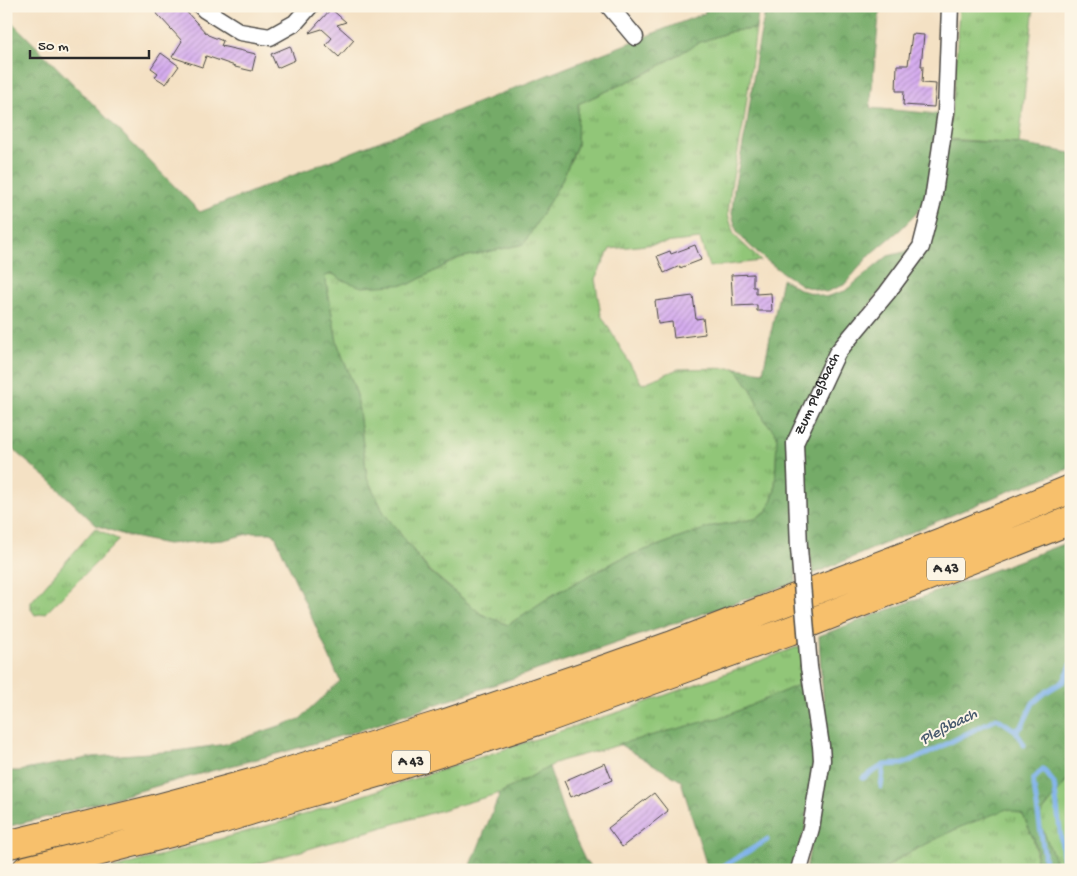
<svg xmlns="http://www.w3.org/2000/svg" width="1077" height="876" viewBox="0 0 1077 876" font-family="'Gochi Hand',sans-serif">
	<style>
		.grass { fill: url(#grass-tufts); stroke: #5e7852 }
		.forest { fill: url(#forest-crowns); stroke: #506b4a }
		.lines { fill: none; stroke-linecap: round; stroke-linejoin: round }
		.stream { stroke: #7fb2eb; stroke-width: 5 }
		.building { fill: url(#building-hatch) }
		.minor-casing { stroke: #494642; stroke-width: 19 }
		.motorway-casing { stroke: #494642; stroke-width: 30 }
		.minor { stroke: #fff; stroke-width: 16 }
		.motorway { stroke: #f7c06c; stroke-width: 28 }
		.minor-bridge-casing { stroke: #494642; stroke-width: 19; stroke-linecap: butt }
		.minor-bridge { stroke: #fff; stroke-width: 16 }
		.labels { text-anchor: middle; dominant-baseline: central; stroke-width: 4; stroke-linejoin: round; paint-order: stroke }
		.shield { fill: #fcf5e5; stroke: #6a6863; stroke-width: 1 }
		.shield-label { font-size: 14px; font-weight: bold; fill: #2b2b2b }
		.street-label { font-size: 15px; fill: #2b2b2b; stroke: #fcf5e5 }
		.water-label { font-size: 16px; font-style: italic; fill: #485a6e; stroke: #fcf5e5 }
	</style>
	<defs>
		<pattern id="grass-tufts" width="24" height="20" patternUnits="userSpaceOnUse" patternTransform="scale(1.25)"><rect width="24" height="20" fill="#91c678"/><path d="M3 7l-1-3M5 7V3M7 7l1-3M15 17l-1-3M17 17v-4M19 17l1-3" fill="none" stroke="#77a163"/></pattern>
		<pattern id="forest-crowns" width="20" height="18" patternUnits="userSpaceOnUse" patternTransform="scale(1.25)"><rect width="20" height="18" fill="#74ab68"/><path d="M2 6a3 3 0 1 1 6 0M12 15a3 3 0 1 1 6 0" fill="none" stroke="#5f8b56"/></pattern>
		<pattern id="building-hatch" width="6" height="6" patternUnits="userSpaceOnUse" patternTransform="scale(1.25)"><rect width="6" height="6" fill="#d6adef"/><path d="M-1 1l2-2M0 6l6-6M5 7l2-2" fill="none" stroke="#ae8dc2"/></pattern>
	</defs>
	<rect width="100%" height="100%" fill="#fcf5e5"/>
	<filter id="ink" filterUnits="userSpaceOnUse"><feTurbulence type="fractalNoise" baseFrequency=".02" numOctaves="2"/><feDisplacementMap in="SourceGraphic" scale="10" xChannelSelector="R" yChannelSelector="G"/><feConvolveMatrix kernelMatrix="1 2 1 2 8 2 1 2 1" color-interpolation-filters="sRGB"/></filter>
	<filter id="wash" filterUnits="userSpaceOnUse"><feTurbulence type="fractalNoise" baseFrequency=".0096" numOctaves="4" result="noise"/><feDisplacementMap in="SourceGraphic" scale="20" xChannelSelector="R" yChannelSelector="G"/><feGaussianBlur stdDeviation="1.12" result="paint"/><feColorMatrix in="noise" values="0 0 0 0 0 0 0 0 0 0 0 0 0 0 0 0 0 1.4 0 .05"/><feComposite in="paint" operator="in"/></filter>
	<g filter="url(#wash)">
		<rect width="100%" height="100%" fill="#f4e1c4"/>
		<path class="grass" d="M959,6H1034L1019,144L948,139L955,80Z
			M756,29L744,121L731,187L728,214L734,235L761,261L709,267L700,239L610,249L595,279L601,315L642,384L678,369L736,368L752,391L764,419L777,435L775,490L768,510L755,519L713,526L620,559L551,596L508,625L481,614L428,569L384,513L367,478L357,395L337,342L325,276L333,274L342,280L410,284L459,258L524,244L561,182L577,146L578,104L649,72L698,43L732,31Z
			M95,528L119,540L46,613L35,615L31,609V602Z
			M803,645L808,681L726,716L560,761L500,793L236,870H108L281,822L622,711Z
			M1071,775V870H1059L1038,818Z
			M1007,808L1023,815L1033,838L1036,850L1035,870H883L903,856L958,828Z"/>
		<path class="forest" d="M704,6H759L756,29L732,31L698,43L649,72L578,104L577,145L561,182L524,244L459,258L410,284L362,287L342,280L333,274L325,276L337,342L357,395L367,478L384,513L428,570L481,614L508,625L551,596L620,559L713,526L755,519L768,510L775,490L777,435L764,419L752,391L736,368L763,372L782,279L801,290L825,297L845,291L888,256L912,250L834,351L793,442L796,582L358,731L280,753L192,776L51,816L6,827V771H19L93,757L177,751L226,744L300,719L340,681L274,533H252L223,540L167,544L127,536L96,525L48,479L6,444V16L200,212L705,13Z
			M766,6H880L870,108L938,114L926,199L916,214L901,229L869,256L844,285L826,292L803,286L783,273L762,257L744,240L737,232L732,214L734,189L747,124L756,58Z
			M948,140L1019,144L1071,153V468L1004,493L813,574L809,545L799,548L797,444L840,354L925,248Z
			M1071,541V775L1038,818L1059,870H1035L1037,850L1033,838L1023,815L1007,809L958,828L902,856L883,870H806L826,761L825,715L821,672L819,636Z
			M808,681L816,747L805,830L791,870H708L681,781L619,744L726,716Z
			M549,767L566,820L586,862L594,870H469L500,793Z"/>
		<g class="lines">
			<path class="stream" d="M1016,731L1024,745
				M863,778L884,765L903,764L929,753L997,718L1016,731L1022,726L1033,703L1046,692L1064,681L1071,665
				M881,787L884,765
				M717,870L767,840
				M1045,870L1044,853L1033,780L1043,769L1054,783L1065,870"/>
		</g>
		<g id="blocks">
			<path class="building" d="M150,6H181L208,35L223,41L221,46L256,54L252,71L235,67V66L206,56L202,67L172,57L182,41Z
				M331,9L346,22L337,25L354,40L339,57L326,45L332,38L322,29L309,33Z
				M912,34L924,35L921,66H923L922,83L936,84L934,107L903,105L904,91H896L897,65H908Z
				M290,46L295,60L277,68L271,54Z
				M161,53L179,66L166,84L155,77L158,73L151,68Z
				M695,245L701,260L680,268V266L664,273L657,256L670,251L671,254Z
				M753,274V287H756V294L771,293L772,311H757V305L733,306L731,275Z
				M693,296L696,319L703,318L705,334L674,338L672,322L658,324L655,301Z
				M605,763L612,780L578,795L577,794L571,797L564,781Z
				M654,793L668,811L622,847L608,828Z"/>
		</g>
	</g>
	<g filter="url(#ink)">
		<use href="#blocks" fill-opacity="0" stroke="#494642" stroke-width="1"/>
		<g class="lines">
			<g class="minor-casing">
				<g id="minor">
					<path d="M201,6L205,10L240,32L270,37L295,23L310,6"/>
					<path d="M609,6L635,37"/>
					<path id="s1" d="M799,548L795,443L837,353L887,293L921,247L933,200L946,112L950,6"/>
					<path d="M799,870L811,828L822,760L821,746L809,667"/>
				</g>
			</g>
			<g class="motorway-casing">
				<path id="motorway" d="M6,845L158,808L255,782L446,723L608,668L670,646L944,541L1071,489
					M26,870L86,855L220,820L295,797L381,772L547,718L789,631L1071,520"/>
			</g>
			<use href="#minor" class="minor"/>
			<use href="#motorway" class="motorway"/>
			<g class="minor-bridge-casing">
				<path id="minor-bridge" d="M799,548L809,667"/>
			</g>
			<use href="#minor-bridge" class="minor-bridge"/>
		</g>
	</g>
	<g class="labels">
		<g class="shield">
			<rect x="927" y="557.5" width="38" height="23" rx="4"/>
			<rect x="392" y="750.5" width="38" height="23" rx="4"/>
		</g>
		<g class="shield-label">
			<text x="946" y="569">A 43</text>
			<text x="411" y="762">A 43</text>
		</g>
		<g class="street-label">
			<text stroke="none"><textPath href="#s1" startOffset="159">Zum Pleßbach</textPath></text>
		</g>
		<g class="water-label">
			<text transform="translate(949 728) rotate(-27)">Pleßbach</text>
		</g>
	</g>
	<rect width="1077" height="876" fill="none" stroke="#fcf5e5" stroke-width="25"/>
	<path d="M30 50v8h119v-8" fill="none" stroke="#2b2b2b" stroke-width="2.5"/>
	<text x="38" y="50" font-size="15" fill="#2b2b2b" stroke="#fcf5e5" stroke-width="4" paint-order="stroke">50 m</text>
</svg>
